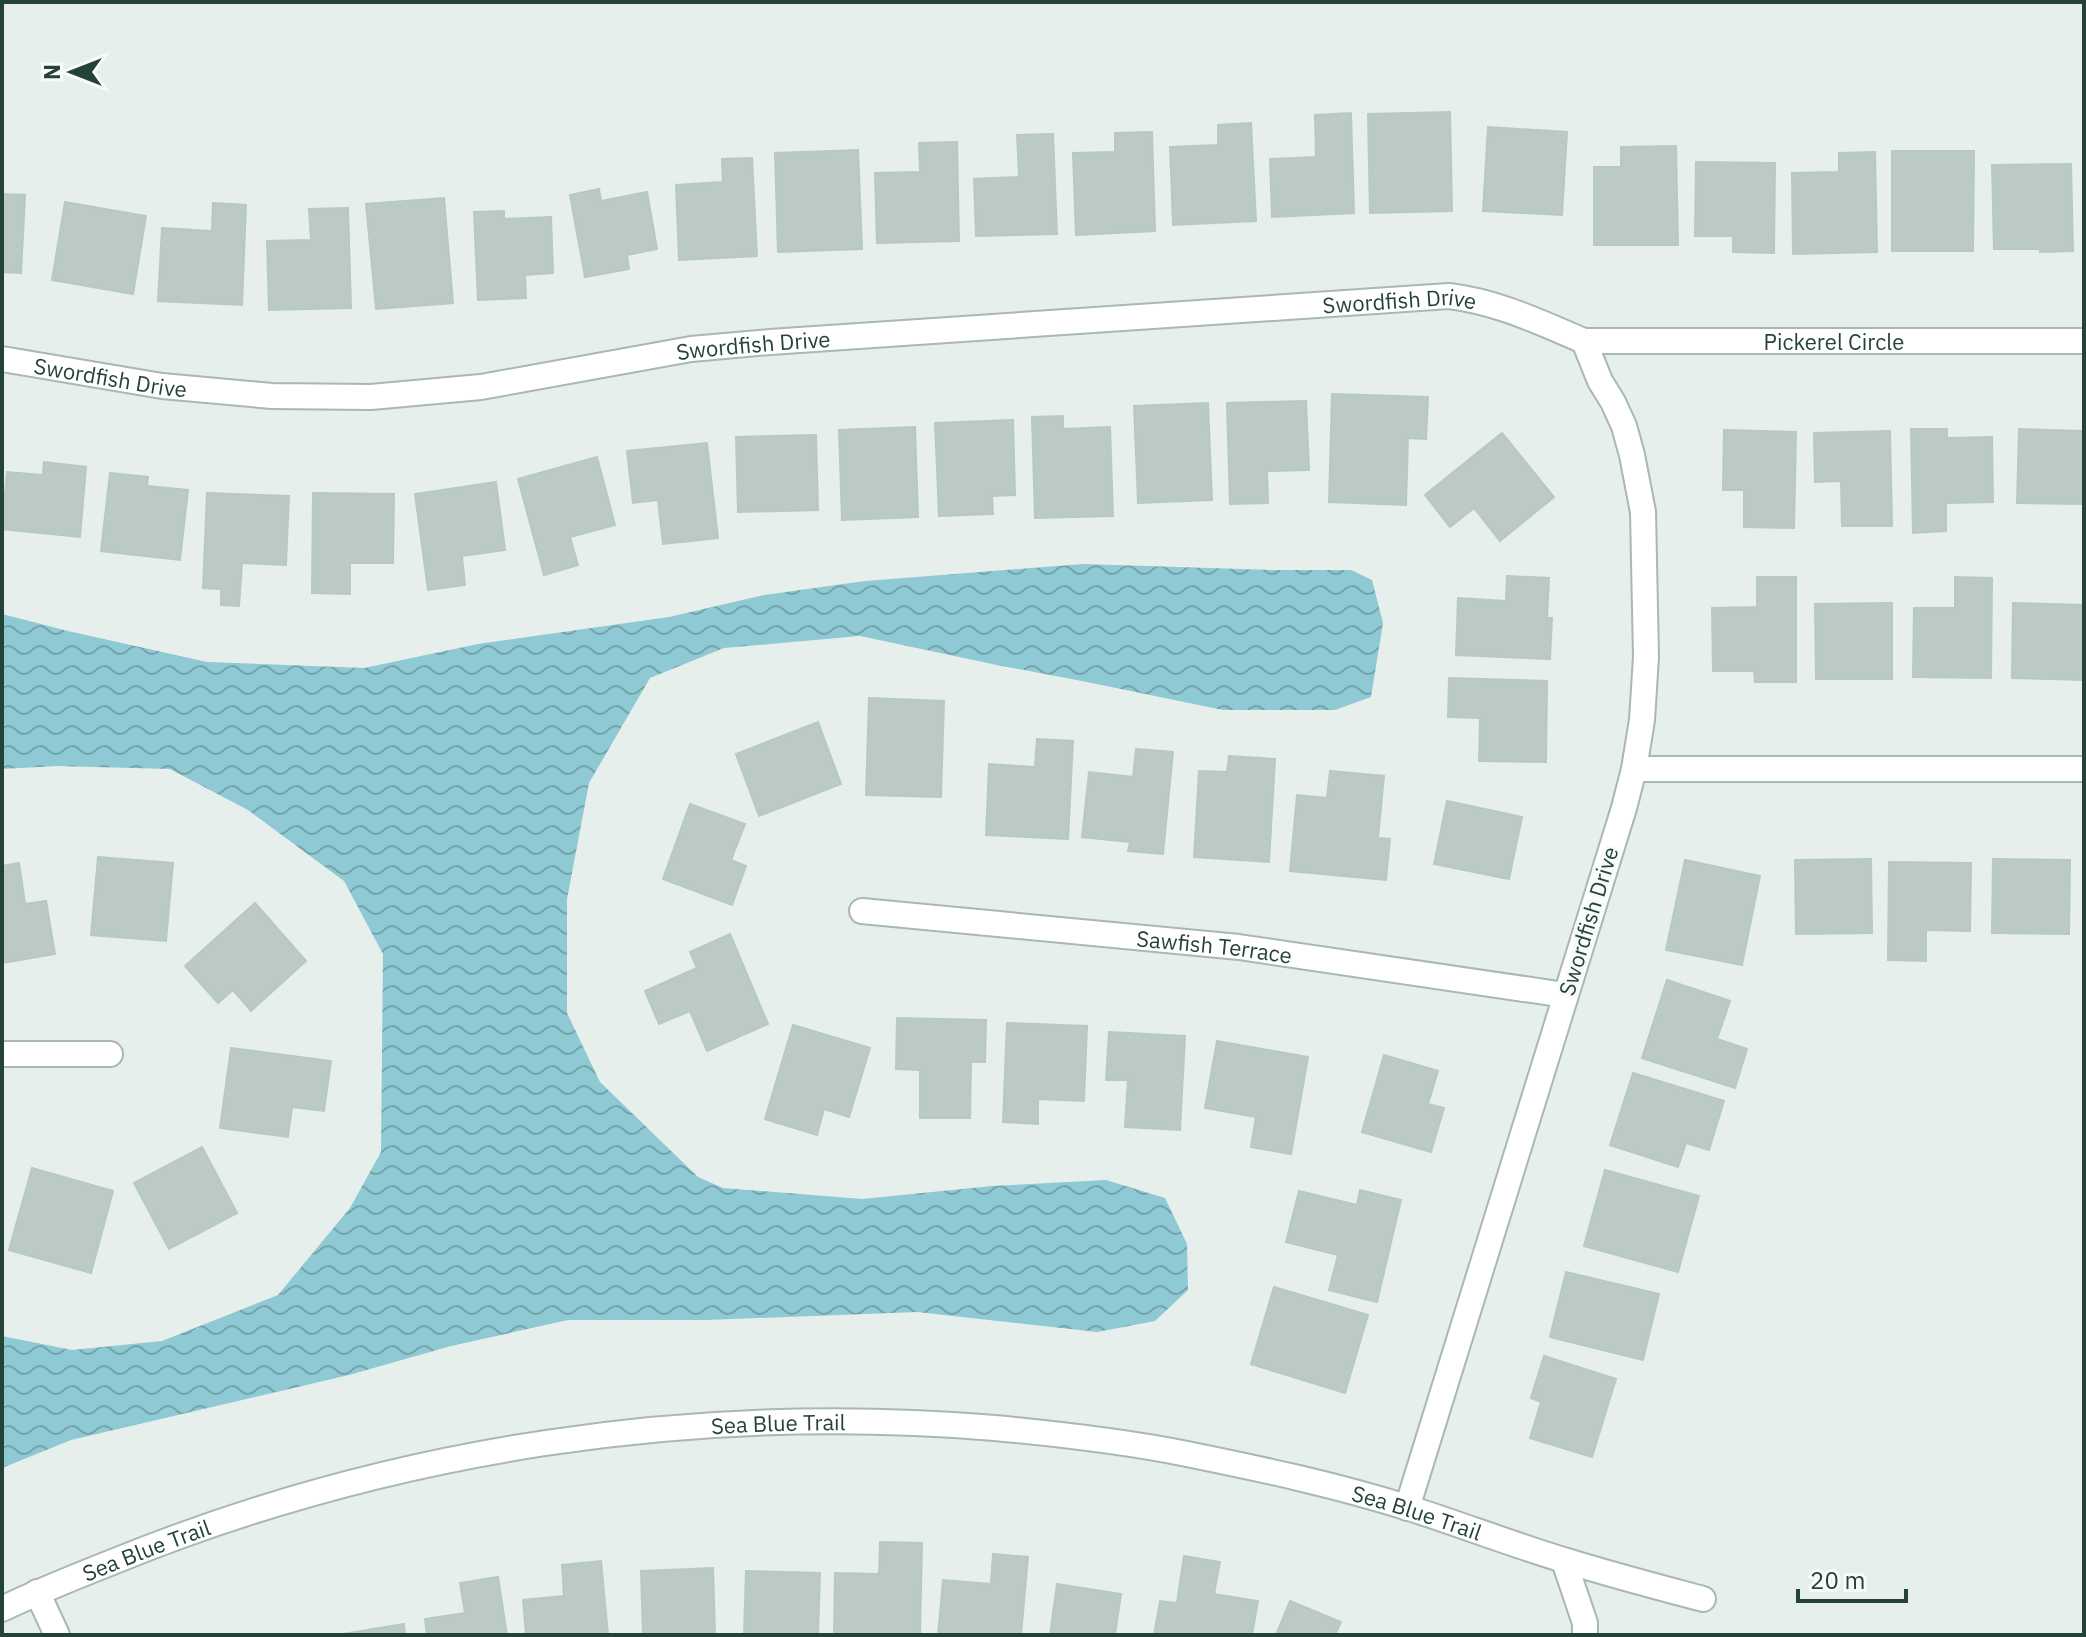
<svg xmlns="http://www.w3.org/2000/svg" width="2086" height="1637" viewBox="0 0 2086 1637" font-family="'IBM Plex Sans',sans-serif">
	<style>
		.water { fill: url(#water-waves) }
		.building { fill: #bbcac4; stroke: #b8c9c2; stroke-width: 2 }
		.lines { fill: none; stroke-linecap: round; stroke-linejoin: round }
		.minor-casing { stroke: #a8b8b2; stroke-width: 28 }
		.minor { stroke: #fff; stroke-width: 24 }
		.labels { text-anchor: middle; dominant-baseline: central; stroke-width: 7; stroke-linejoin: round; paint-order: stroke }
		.street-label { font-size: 22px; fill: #24423a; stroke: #f7fbf9 }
	</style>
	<defs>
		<pattern id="water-waves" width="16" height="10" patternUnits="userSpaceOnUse" patternTransform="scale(2)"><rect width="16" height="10" fill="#8ec9d4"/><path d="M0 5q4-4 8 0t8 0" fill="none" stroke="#74a5ad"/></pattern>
	</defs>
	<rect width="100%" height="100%" fill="#e6efeb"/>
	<path class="water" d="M1083,564L1272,570H1351L1372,580L1383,623L1371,697L1335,710H1223L1082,681L997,665L860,636L724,648L650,678L589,783L567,899V1013L600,1082L698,1177L723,1188L862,1199L992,1186L1106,1180L1165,1198L1187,1244L1188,1290L1155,1321L1097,1332L917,1312L706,1320H568L451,1346L349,1375L71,1440L2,1468V1336L72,1350L162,1341L278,1295L350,1208L381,1152L383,954L344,881L248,810L170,769L57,766L2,769V614L68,631L207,662L364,668L478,644L669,617L764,595L865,581Z"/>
	<path class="building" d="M1450,112L1452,211L1370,213L1368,114Z
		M1351,113L1354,213L1272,217L1270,159L1316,157L1315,115Z
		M1251,123L1256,221L1173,225L1170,147L1218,145V125Z
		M1488,127L1567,132L1562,215L1483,211Z
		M1152,132L1155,231L1076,235L1073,153L1115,152V133Z
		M1053,134L1057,234L976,236L974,179L1019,177L1017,135Z
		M957,142L959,241L877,243L875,173L920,172L919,143Z
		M1676,146L1678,245H1594V167H1621V147Z
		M858,150L862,249L778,252L775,153Z
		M1892,151H1974L1973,251H1892Z
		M1875,152L1877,252L1793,254L1792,173L1839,172V153Z
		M752,158L757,256L679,260L676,185L723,182L722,159Z
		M1696,162L1775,163L1774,253L1733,252V236H1695Z
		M2071,164L2073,251L2040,252V249H1994L1992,165Z
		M599,189L601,201L647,192L657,249L627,255L629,269L585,277L570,195Z
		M2,194L25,195L21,273L2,272Z
		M444,198L453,303L376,309L366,204Z
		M65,202L146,216L133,294L52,280Z
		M213,203L246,205L242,305L158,301L162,228L212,231Z
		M348,208L351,308L269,310L267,241L311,240L309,209Z
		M504,211V219L551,217L553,273L525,275L526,298L478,300L474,212Z
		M1332,394L1428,397L1426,439L1408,438L1406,505L1329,502Z
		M1306,401L1309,470L1267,471L1268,503L1230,504L1227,403Z
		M1208,403L1212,500L1138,503L1134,406Z
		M1063,416V429L1110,427L1113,516L1035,518L1032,417Z
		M1013,420L1015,495L992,496L993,514L939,516L935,423Z
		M915,427L918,517L842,520L839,430Z
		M1911,429H1947V438L1992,437L1993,502L1946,503V531L1913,533Z
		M2019,429L2084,431L2083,504L2017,503Z
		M1724,430L1796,432L1794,528L1744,527V490H1723Z
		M1890,431L1892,526H1842L1841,481L1815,482L1814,433Z
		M1502,433L1554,497L1500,541L1474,508L1450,527L1425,495Z
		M816,435L818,510L738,512L736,437Z
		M707,443L718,538L663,544L658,500L633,503L627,451Z
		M597,457L615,525L570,537L578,565L544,575L518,479Z
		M44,462L86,467L80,537L2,529L7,472L43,475Z
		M110,473L148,477L147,486L188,490L180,560L101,551Z
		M496,482L505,550L462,556L465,585L428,590L415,494Z
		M207,493L289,496L286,565L242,563L239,606L221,605V589L203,588Z
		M313,493L394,494L393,563H350V594L312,593Z
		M1507,576L1549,578L1547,618H1552L1550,659L1456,655L1458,598L1506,601Z
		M1757,577H1796V682H1755L1754,671H1713L1712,608L1757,607Z
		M1955,577L1992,578L1991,678L1913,677L1914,608H1955Z
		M1892,603V679H1816L1815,604Z
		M2013,603L2084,605V680L2012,678Z
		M1449,678L1547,681L1546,762L1479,761L1480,718L1448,717Z
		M869,698L944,701L941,797L866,795Z
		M818,722L841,784L759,816L736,754Z
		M1037,739L1073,741L1068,839L986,835L989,764L1035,767Z
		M1136,749L1173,752L1163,854L1128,851L1130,842L1082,837L1089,772L1133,777Z
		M1229,756L1275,759L1269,862L1194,857L1199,771L1227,772Z
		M1330,771L1384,776L1378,838L1390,839L1386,880L1290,871L1297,795L1327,798Z
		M1447,801L1522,817L1509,879L1434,864Z
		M690,804L745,824L731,860L746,866L732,905L663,879Z
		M98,857L173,863L166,941L91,935Z
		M1871,859L1872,933L1796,934L1795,860Z
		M1993,859L2070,860L2069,934L1992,933Z
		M1685,860L1760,876L1742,965L1666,950Z
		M1889,862L1971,863L1970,931L1926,930V961L1888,960Z
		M19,863L25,904L46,901L55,954L2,963V866Z
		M255,903L306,961L251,1011L233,990L218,1003L185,966Z
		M730,934L768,1024L707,1051L690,1011L659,1024L645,991L697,968L690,952Z
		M1667,980L1730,1001L1717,1039L1747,1049L1735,1088L1642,1058Z
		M897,1018L986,1020L985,1062H971L970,1118H920V1070L896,1069Z
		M1007,1023L1087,1026L1084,1101L1038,1099V1124L1003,1122Z
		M793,1025L870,1048L849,1117L824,1109L817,1135L765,1119Z
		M1109,1032L1185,1036L1180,1130L1125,1127L1128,1080H1106Z
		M1217,1041L1308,1057L1291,1154L1251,1147L1256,1117L1205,1108Z
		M231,1048L331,1061L324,1111L292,1107L288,1137L220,1128Z
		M1384,1055L1438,1071L1428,1104L1444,1108L1431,1152L1362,1132Z
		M1633,1073L1724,1101L1709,1150L1686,1143L1678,1167L1610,1145Z
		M202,1147L237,1213L169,1249L134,1183Z
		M32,1168L113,1191L91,1273L9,1250Z
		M1605,1170L1699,1196L1678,1272L1584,1246Z
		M1360,1190L1401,1200L1377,1302L1329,1290L1338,1255L1286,1242L1299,1191L1357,1205Z
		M1566,1272L1659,1294L1643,1360L1550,1337Z
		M1274,1287L1368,1315L1345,1393L1251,1364Z
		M1544,1356L1616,1379L1592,1457L1530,1438L1541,1402L1531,1398Z
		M880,1542L922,1543L920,1635H834L835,1573L879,1574Z
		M993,1554L1028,1557L1021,1635H938L943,1580L991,1584Z
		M1184,1556L1220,1562L1214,1594L1258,1601L1252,1635H1154L1160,1601L1177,1603Z
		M601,1561L608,1635H526L523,1600L564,1596L562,1565Z
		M713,1568L715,1635H643L641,1571Z
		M746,1571L820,1573L818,1635H744Z
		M498,1577L507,1635H427L425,1619L465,1613L460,1583Z
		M1057,1584L1121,1594L1115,1635H1050Z
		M1290,1601L1341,1622L1335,1635H1276Z
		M404,1624L405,1635H337Z"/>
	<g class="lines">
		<g class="minor-casing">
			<g id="minor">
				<path id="s1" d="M1584,341H2084"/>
				<path id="s2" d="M2,359L162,386L272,396L371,397L481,387L691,349L770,342L1449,296C1498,302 1539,322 1584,341L1600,381L1613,402L1624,426L1632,455L1643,512L1646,657L1642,720L1634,769L1624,808L1407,1508"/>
				<path d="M1634,769H2084"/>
				<path id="s3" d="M862,911L1239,947L1565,995"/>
				<path d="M2,1054H110"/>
				<path d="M1564,1561L1585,1623V1635"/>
				<path d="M37,1592L57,1635"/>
				<path id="s4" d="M2,1609C39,1591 77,1576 115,1561C393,1448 696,1403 995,1428C1059,1434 1123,1441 1187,1454C1261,1469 1336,1485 1409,1508C1462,1525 1514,1545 1567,1561C1612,1575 1658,1587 1703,1599"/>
			</g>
		</g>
		<use href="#minor" class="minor"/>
	</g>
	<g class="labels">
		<g class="street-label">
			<text stroke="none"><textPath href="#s2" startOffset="1406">Swordfish Drive</textPath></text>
			<text stroke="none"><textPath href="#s1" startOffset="250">Pickerel Circle</textPath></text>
			<text stroke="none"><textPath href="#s2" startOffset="758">Swordfish Drive</textPath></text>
			<text stroke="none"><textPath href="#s2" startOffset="110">Swordfish Drive</textPath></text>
			<text transform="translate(1588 921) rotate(-73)">Swordfish Drive</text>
			<text stroke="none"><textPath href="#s3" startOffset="354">Sawfish Terrace</textPath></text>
			<text stroke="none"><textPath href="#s4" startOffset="804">Sea Blue Trail</textPath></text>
			<text stroke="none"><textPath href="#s4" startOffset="1452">Sea Blue Trail</textPath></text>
			<text stroke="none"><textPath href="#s4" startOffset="156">Sea Blue Trail</textPath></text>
		</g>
	</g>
	<rect width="2086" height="1637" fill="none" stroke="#24423a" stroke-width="8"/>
	<g transform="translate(72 72) rotate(270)" stroke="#f7fbf9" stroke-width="6" paint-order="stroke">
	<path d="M0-6L14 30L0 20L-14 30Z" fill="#24423a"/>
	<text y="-12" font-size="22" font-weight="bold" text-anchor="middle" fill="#24423a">N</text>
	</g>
	<path d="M1798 1589v12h108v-12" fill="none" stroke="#24423a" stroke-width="4"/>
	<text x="1810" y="1589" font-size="24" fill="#24423a" stroke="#f7fbf9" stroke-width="6" paint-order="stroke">20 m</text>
</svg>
